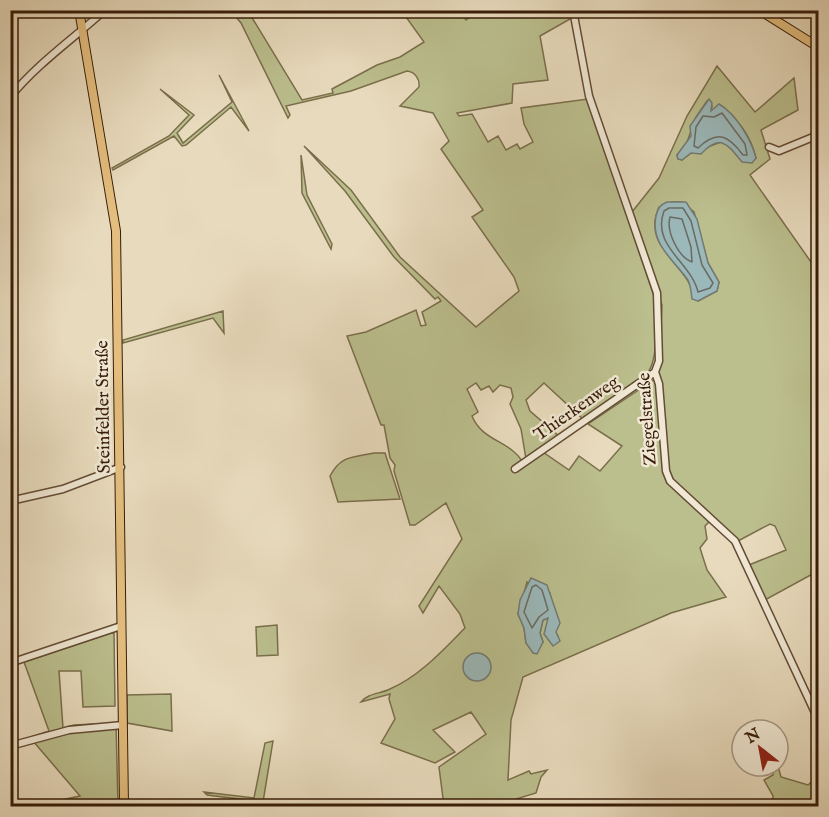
<svg xmlns="http://www.w3.org/2000/svg" width="829" height="817" viewBox="0 0 829 817" font-family="'IM FELL English',serif">
	<style>
		.green { fill: #bbbe8d; stroke: #7a6e4b; stroke-width: 1.5; fill-rule: evenodd }
		.water { fill: #9bb9bb; stroke: #737b74; stroke-width: 1.5 }
		.lines { fill: none; stroke-linecap: round; stroke-linejoin: round }
		.shore { stroke: #6a6b62; stroke-width: 1.5 }
		.minor-casing { stroke: #644c36; stroke-width: 9 }
		.major-casing { stroke: #381d09; stroke-width: 10 }
		.minor { stroke: #f0e8d4; stroke-width: 6 }
		.major { stroke: #e4be7e; stroke-width: 8 }
		.labels { text-anchor: middle; dominant-baseline: central; stroke-width: 5; stroke-linejoin: round; paint-order: stroke }
		.street-label { font-size: 18px; fill: #381d09; stroke: #f0e8d4 }
	</style>
	<rect width="100%" height="100%" fill="#e8dbbd"/>
	<filter id="stains"><feTurbulence type="fractalNoise" baseFrequency=".00333" numOctaves="4"/><feColorMatrix values="0 0 0 0 .2 0 0 0 0 .09 0 0 0 0 .02 0 0 0 .5 -.17"/></filter>
	<radialGradient id="worn" r=".72"><stop offset=".6" stop-color="#630" stop-opacity="0"/><stop offset="1" stop-color="#630" stop-opacity=".3"/></radialGradient>
	<path class="green" d="M231,11H248L302,100L333,93L332,89L377,65L400,57L424,42L406,17L415,11H459L466,20L479,11H570L572,18L540,36L548,80L513,84L512,103L457,113L459,116L472,114L488,142L498,136L506,150L517,144L520,149L533,142L524,124L521,108L588,99L654,296C657,316 659,359 647,374L584,420L544,383L526,400L530,411L560,437L540,450L569,470L579,456L600,471L622,446L588,424L655,379L664,472L711,520L705,526L707,539L700,548L707,570L726,597L671,613L523,677L511,720L508,780L529,771L531,774L547,770L541,777L536,793L493,806H444L439,767L486,734L471,712L433,730L455,752L435,763L381,743L395,719L389,699L390,694L361,702C368,693 380,694 390,689C420,676 443,650 465,628L460,614L439,586L423,613L419,606L462,539L446,503L415,525H410L394,471L395,465L390,458L384,425H381L347,336L366,332L416,310L421,326L426,325L422,312L441,301L438,297L435,299L394,257L345,191L304,146L351,190L400,257L476,327L519,291L514,277L472,217L483,210L441,149L449,141L433,113L400,106L419,87C420,79 415,72 407,71L351,91L286,106L290,115L288,118L241,23ZM476,383L481,390L489,386L493,392L500,385L511,388L513,397L510,404L521,429L526,459L522,461C510,441 482,441 472,416L478,412L467,389ZM527,582L550,593L556,633L558,636L549,639L545,634L549,618L543,620L540,633L543,642L526,643L524,628L518,614Z
		M717,66L755,112L794,78L798,110L761,130L770,159L750,175L818,272V385L814,390L818,406V571L765,600L749,565L786,550L775,526L770,524L738,541L676,484L668,471L659,376L662,305L632,212L659,178L687,116ZM707,101L712,106L711,111L717,108C737,114 751,137 756,158L721,142L691,153L682,160L678,159L677,155L686,145L696,117ZM672,202H682L694,212L708,263L719,282L717,291L698,301C690,294 693,289 688,281C672,256 644,240 659,207Z
		M219,75L249,131L231,107L186,145L182,146L174,136L113,170L112,168L169,136L189,115L160,89L194,115L177,133L183,143L232,102Z
		M301,155L307,195L332,244L331,249L302,193Z
		M223,311L224,333L213,318L123,343V340Z
		M374,453H385L400,499L338,502L330,476C341,455 352,458 374,453Z
		M277,625L278,655L257,656L256,627Z
		M114,632L115,706L83,707L81,671H59L63,728L74,725L116,723L118,806H81L75,803L57,806H32L80,796L33,741H19L49,731L24,662Z
		M171,694L172,731L127,723V695Z
		M273,741L263,802L207,795L204,792L254,798L265,743Z
		M774,766H778L781,777L808,785L818,776V806H772L773,796L764,780L773,775Z"/>
	<path class="water" d="M709,99L712,103L711,111L719,104C736,114 751,139 756,158L752,163L742,162C727,144 721,133 701,154L691,153L682,160L678,159L677,155L691,136L690,126Z
		M667,202H686L697,219L708,263L719,282L717,291L698,301L692,299C691,292 691,286 688,280C674,260 650,244 656,216C658,208 660,205 667,202Z
		M531,578L547,585L560,623L556,632L560,641L553,646L544,634L548,618L543,620L540,633L543,642L537,654L533,653L526,643L524,628L518,614L520,600Z
		M463 667a14 14 0 1 1 28 0a14 14 0 1 1-28 0Z"/>
	<g class="lines">
		<path class="shore" d="M722,113L745,144L747,155H743C729,136 718,129 698,148L694,146L696,127L703,116L714,117Z
			M669,208H683L691,221L702,265L713,283L710,288L698,292C691,262 651,246 664,211Z
			M670,217L682,219L691,247L692,262C678,257 666,231 670,217Z
			M536,585L542,590L548,610L539,617L532,628L524,612L532,587Z"/>
		<g class="minor-casing">
			<path id="minor" d="M573,10L589,96L657,293L659,361L655,372L659,384L666,471L670,481L735,541L818,719
				M10,97C38,63 73,39 105,10
				M769,147L779,151L818,135
				M515,469L655,372
				M10,501L63,489L121,467
				M10,663L121,626
				M10,746L69,730L123,725"/>
		</g>
		<g class="major-casing">
			<path id="major" d="M79,10L116,231L124,806
				M759,10L818,47"/>
		</g>
		<use href="#minor" class="minor"/>
		<use href="#major" class="major"/>
	</g>
	<g class="labels">
		<g class="street-label">
			<text transform="translate(104 407) rotate(-91)">Steinfelder Straße</text>
			<text transform="translate(577 409) rotate(-35)">Thierkenweg</text>
			<text transform="translate(648 419) rotate(-94)">Ziegelstraße</text>
		</g>
	</g>
	<rect width="829" height="817" fill="none" stroke="#e8dbbd" stroke-width="36"/>
	<rect x="12" y="12" width="805" height="793" fill="none" stroke="#381d09" stroke-width="3"/>
	<rect x="18" y="18" width="793" height="781" fill="none" stroke="#381d09" stroke-width="1.5"/>
	<g transform="translate(760 748) rotate(329)"><circle r="28" fill="#f0e8d4" stroke="#a69783" stroke-width="1.5"/>
	<path d="M0-4.5L10 22L0 15L-10 22Z" fill="#8f2418"/>
	<text y="-9" font-size="16" font-weight="bold" text-anchor="middle" fill="#381d09">N</text>
	</g>
	<rect width="100%" height="100%" filter="url(#stains)"/>
	<rect width="100%" height="100%" fill="url(#worn)"/>
</svg>
